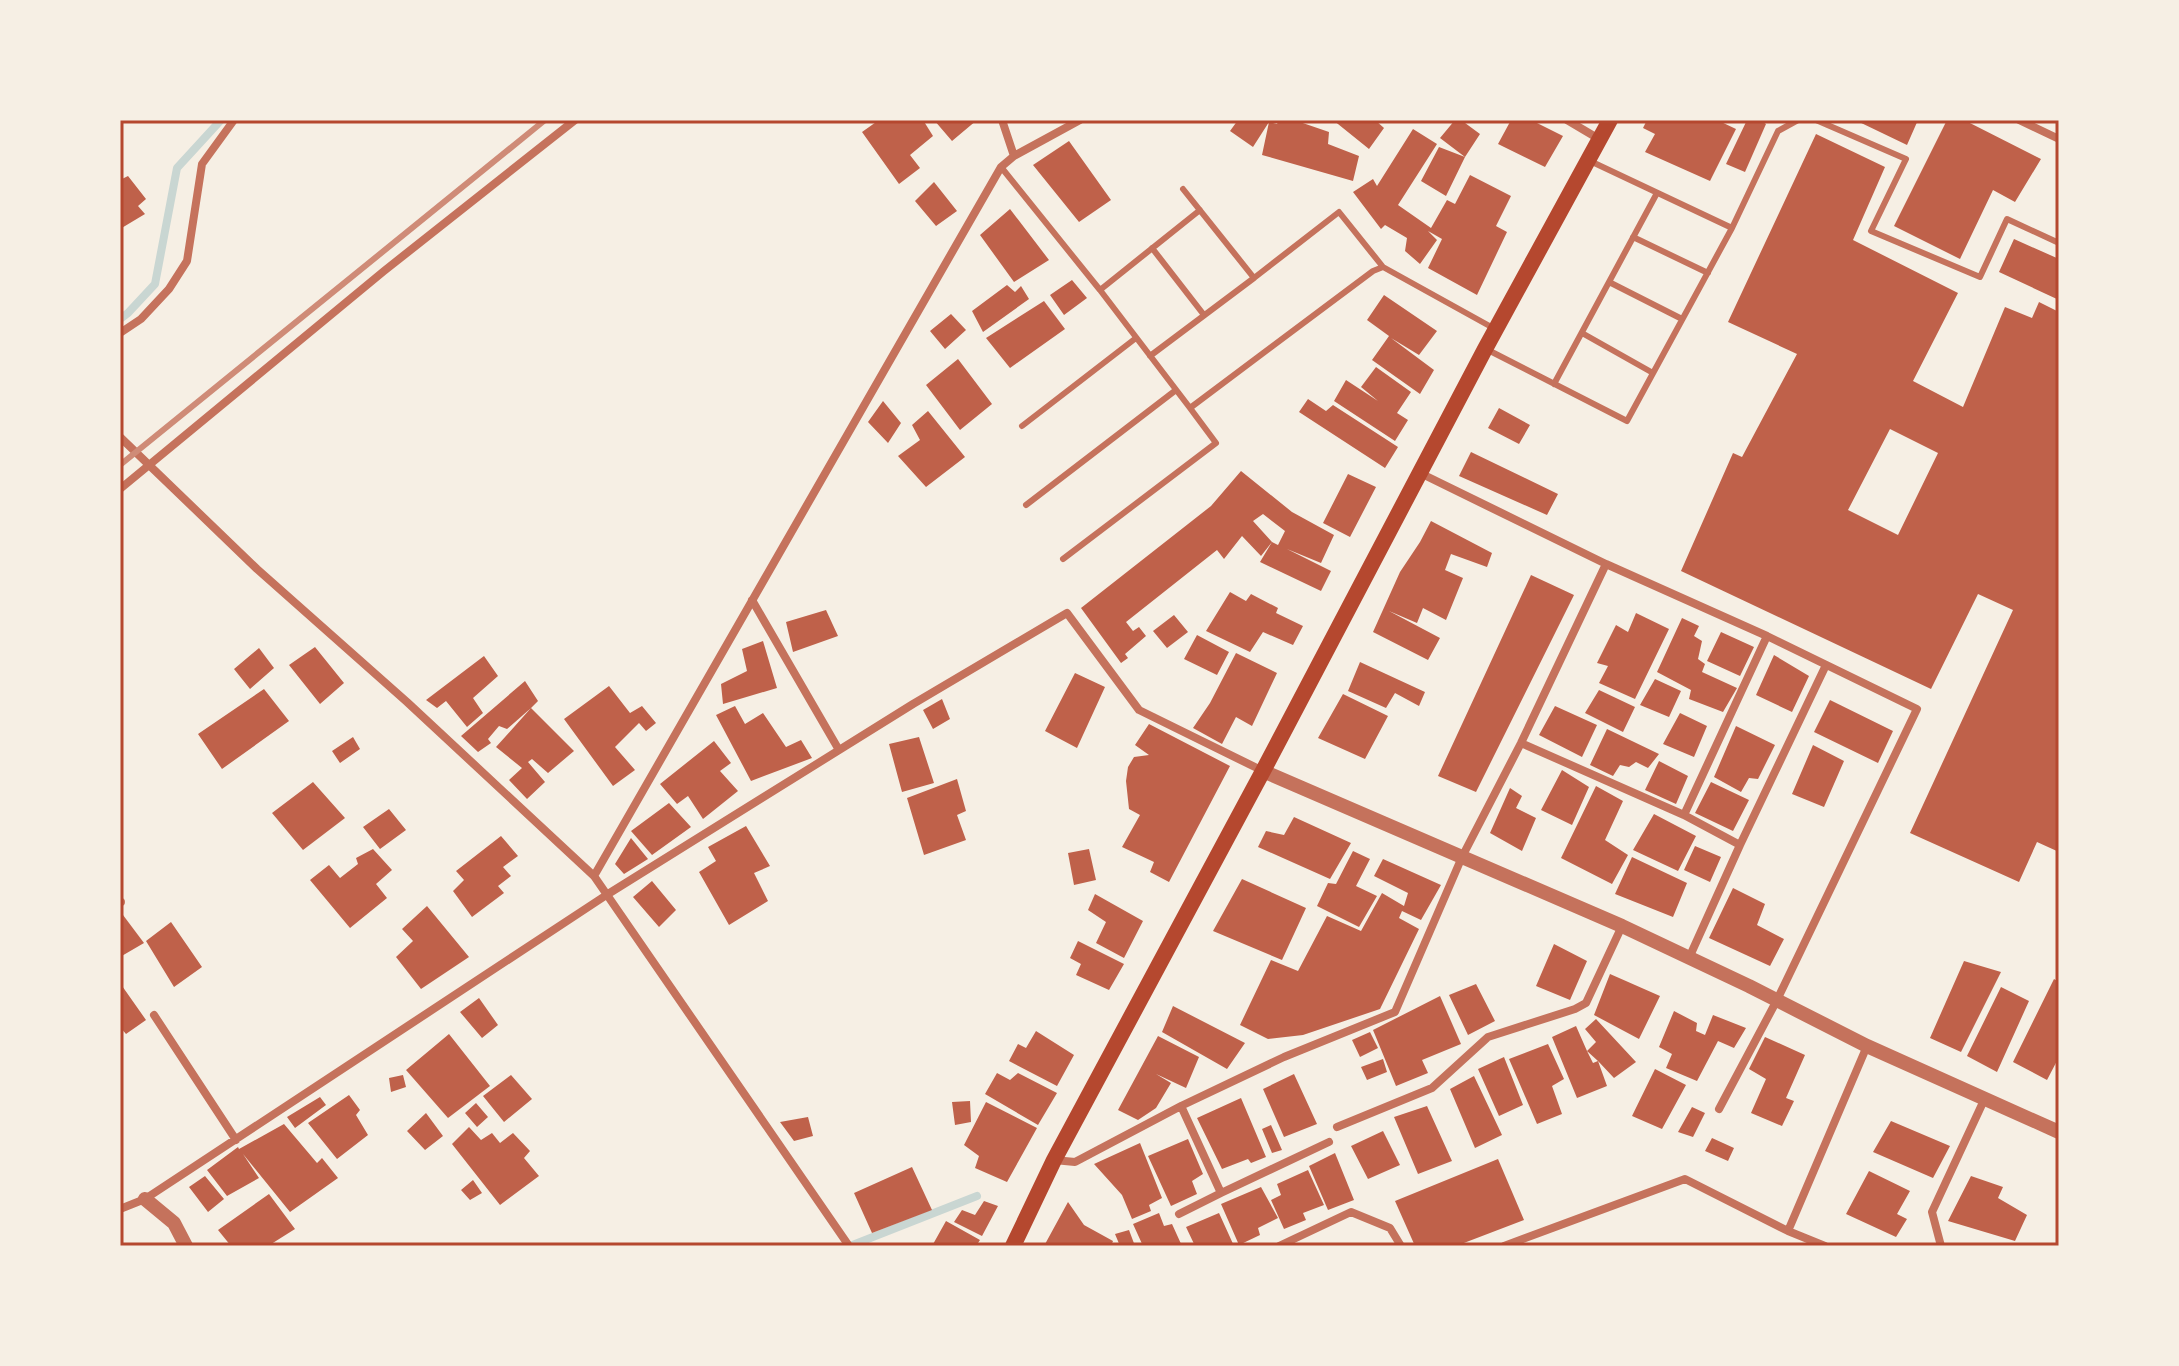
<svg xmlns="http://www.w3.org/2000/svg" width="2179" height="1366" viewBox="0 0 2179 1366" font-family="'Noto Sans',sans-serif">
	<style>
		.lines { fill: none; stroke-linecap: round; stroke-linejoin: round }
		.stream { stroke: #c9d6d2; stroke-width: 8 }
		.building { fill: #bf614a; fill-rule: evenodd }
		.service { stroke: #c5725c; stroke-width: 6 }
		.minor { stroke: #c5725c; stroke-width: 8 }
		.tertiary { stroke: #c5725c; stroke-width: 14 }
		.secondary { stroke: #b5482f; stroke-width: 16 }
		.rail { stroke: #cf8b77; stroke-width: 6 }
		.neatline { fill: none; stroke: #b5482f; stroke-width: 3 }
	</style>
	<rect width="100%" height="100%" fill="#f6efe4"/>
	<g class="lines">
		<path class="stream" d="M120,319L128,313L155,284L177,168L221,120
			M850,1246L977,1196"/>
	</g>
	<path class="building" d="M879,120H923L933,136L910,155L920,168L899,184L862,132Z
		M934,120H977L952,141Z
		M1238,120H1266L1269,122L1253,147L1230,131Z
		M1279,120H1294L1329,132L1328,144L1359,156L1353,181L1262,155L1269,122L1277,124Z
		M1333,120H1375L1384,128L1369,149Z
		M1455,120H1461L1480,134L1465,157L1446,196L1421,181L1439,147L1465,157L1440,138Z
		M1511,120H1531L1563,136L1545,167L1498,144Z
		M1647,120H1717L1736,129L1710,181L1645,152L1655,134L1643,128Z
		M1747,120H1760L1766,124L1745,172L1726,164Z
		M1855,120H1918L1907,145Z
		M1947,120H1964L2041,159L2015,202L1993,190L1960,259L1894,226Z
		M1413,129L1437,144L1398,205L1431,228L1447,200L1455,204L1470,175L1511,196L1496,226L1507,232L1477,295L1428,268L1442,239L1428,231L1437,240L1420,264L1405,251L1407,238L1385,225L1381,229L1353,192L1373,179L1377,186Z
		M1816,134L1885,167L1853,240L1958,293L1913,381L1963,407L2005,307L2032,318L2039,302L2059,312V852L2037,842L2019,882L1910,833L2013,610L1978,594L1931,689L1681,571L1733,453L1742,457L1797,354L1728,322ZM1890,429L1938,453L1898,535L1848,510Z
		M1069,141L1111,200L1079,222L1033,165Z
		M128,176L146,199L138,206L145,214L120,229V180Z
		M934,182L957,211L936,226L915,201Z
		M1010,209L1049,260L1014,282L980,235Z
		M2014,239L2059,259V300L1999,272Z
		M1072,280L1087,298L1064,315L1050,295Z
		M1007,285L1015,292L1021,286L1029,299L983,332L972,311Z
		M1384,295L1437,331L1419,355L1391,338L1434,370L1420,394L1372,360L1389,336L1367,320Z
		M1044,301L1065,329L1010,368L986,338Z
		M951,314L966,330L945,349L930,331Z
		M958,359L992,404L960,430L926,385Z
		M1376,367L1411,392L1397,413L1408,420L1395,441L1334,401L1346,380L1378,401L1361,387Z
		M1308,399L1326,411L1333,405L1398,447L1385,468L1299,412Z
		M883,401L901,423L888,443L868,422Z
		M1499,408L1530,425L1519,444L1488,428Z
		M928,411L965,457L926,487L898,456L920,440L912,425Z
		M1471,452L1558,494L1547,515L1459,476Z
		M1241,471L1292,512L1334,535L1321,563L1287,549L1331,571L1321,591L1260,562L1272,542L1261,556L1242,536L1224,559L1217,550L1126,622L1133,631L1139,627L1146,636L1125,654L1128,658L1121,663L1081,608L1211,506ZM1263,514L1285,531L1278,545L1272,542L1253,521Z
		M1348,474L1376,487L1350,537L1323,523Z
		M1431,521L1492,553L1487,567L1451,554L1445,570L1463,578L1446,620L1423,608L1417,623L1389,611L1440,638L1428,660L1373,632L1400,572L1420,542Z
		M1531,575L1574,595L1476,792L1438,776Z
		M1230,592L1246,601L1251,594L1278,608L1276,613L1303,626L1293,645L1263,632L1250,652L1206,631Z
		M826,610L838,636L793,652L786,622Z
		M1636,613L1669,629L1635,699L1599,683L1608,666L1597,663L1616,625L1628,632Z
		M1174,615L1188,632L1167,648L1153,631Z
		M1682,618L1699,626L1694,636L1702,641L1698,659L1705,664L1702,672L1737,688L1723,712L1689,699L1691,690L1657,672Z
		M1721,632L1754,647L1740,676L1707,661Z
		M1197,635L1229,652L1217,675L1184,659Z
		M763,641L777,688L723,704L721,684L747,671L742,649Z
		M315,647L344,683L320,704L289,665Z
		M259,648L274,668L250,689L234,669Z
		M1236,653L1277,673L1252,726L1236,717L1222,744L1193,728L1210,703Z
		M1774,655L1809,676L1792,712L1756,695Z
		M484,656L498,676L473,698L483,713L467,727L446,701L437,708L426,700Z
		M1360,662L1425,692L1419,706L1395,693L1386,708L1348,691Z
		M1075,673L1105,687L1077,748L1045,731Z
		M1655,679L1681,691L1669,717L1640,705Z
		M525,681L538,701L531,708L574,751L548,773L532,759L528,762L545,782L527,799L509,780L522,768L496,747L531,708L507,729L499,726L488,739L491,743L478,752L461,736Z
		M609,686L630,713L642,706L656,723L646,731L639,723L615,747L635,770L613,786L564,719Z
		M264,689L289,721L222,769L198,734Z
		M1599,690L1635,707L1623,732L1585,713Z
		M1343,694L1388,716L1365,759L1318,738Z
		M942,699L950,719L933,729L923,710Z
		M1830,700L1893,731L1878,763L1814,732Z
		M735,706L745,724L763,713L786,747L801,740L812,758L751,781L716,715Z
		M1555,706L1597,725L1582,757L1539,735Z
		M1680,713L1707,726L1694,757L1663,744Z
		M1149,724L1230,766L1169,882L1150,872L1154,862L1122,847L1140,815L1129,809L1126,781L1128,767L1134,757L1149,755L1135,745Z
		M1736,726L1775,745L1758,779L1749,778L1741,792L1714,777Z
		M1607,729L1659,754L1648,768L1636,762L1629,767L1620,765L1613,776L1590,765Z
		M353,737L360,749L340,763L332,751Z
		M919,737L934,783L902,792L889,744Z
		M714,741L731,763L720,771L738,791L703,819L688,796L677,804L660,784Z
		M1813,745L1844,761L1824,807L1792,794Z
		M1659,761L1688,776L1676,804L1645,790Z
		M1562,770L1589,787L1572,825L1541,810Z
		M957,779L966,811L957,815L966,840L924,855L907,798Z
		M313,782L345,818L303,850L272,813Z
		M1711,782L1749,800L1733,831L1695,813Z
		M1596,786L1623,801L1605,840L1628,855L1612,884L1561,858Z
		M1510,788L1522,796L1516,808L1536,818L1522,851L1490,833Z
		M669,803L691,827L652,855L631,831Z
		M389,809L406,830L380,849L363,827Z
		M1654,814L1696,836L1678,871L1633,850Z
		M1294,817L1351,843L1330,879L1258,847L1266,831L1284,835Z
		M746,826L770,866L754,873L768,901L729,925L699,872L716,861L708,847Z
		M501,836L518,856L503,867L511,876L498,886L504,893L472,917L453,891L464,880L456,871Z
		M631,838L648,859L624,874L615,864Z
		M1695,846L1721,857L1710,882L1684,870Z
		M373,849L392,870L376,884L387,898L350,928L310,880L329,865L340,878L358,864L356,858Z
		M1089,849L1096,880L1074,885L1068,853Z
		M1353,851L1370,859L1356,886L1377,896L1359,927L1317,906L1328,883L1336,884Z
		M1632,857L1687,883L1673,917L1615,894Z
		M1383,859L1441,885L1421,920L1402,911L1399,918L1419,929L1380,1009L1303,1035L1268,1039L1240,1025L1271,960L1298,971L1327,916L1361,931L1382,893L1404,906L1408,893L1374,876Z
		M1242,879L1306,908L1282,960L1213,931Z
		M652,881L676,910L659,927L633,897Z
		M1733,888L1765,904L1757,925L1784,939L1770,966L1709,938Z
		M1095,894L1143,921L1124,958L1096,943L1106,922L1088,910Z
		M427,906L469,957L421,989L396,957L413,941L402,929Z
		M120,911L144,943L120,957Z
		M171,922L202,967L174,987L146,941Z
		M1078,941L1124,964L1109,990L1076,975L1081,964L1070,958Z
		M1554,944L1587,961L1570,1000L1536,986Z
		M1964,961L2001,972L1961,1052L1930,1038Z
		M1610,974L1660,996L1639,1039L1594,1015Z
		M2054,979L2059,982V1057L2047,1080L2013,1062Z
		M120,983L146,1020L126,1034L120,1027Z
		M1476,984L1495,1021L1468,1035L1449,995Z
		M2001,987L2029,1001L1997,1072L1967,1056Z
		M1440,996L1461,1044L1422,1060L1428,1073L1396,1086L1373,1030Z
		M479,998L498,1025L482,1038L460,1012Z
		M1173,1006L1245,1043L1227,1069L1162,1032Z
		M1674,1011L1697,1023L1696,1031L1705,1035L1713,1015L1746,1028L1734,1048L1718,1041L1697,1081L1666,1068L1672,1054L1659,1047Z
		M1596,1019L1636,1062L1614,1078L1598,1061L1587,1051L1593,1063L1598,1061L1607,1086L1577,1098L1552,1037L1576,1026L1587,1051L1596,1042L1585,1029Z
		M1036,1031L1074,1055L1057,1086L1009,1061L1018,1044L1026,1048Z
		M1370,1032L1378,1048L1360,1057L1352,1040Z
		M449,1034L490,1086L448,1118L406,1070Z
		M1158,1036L1199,1057L1186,1088L1156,1074L1171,1083L1156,1108L1138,1120L1118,1110Z
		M1765,1037L1805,1055L1786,1098L1794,1101L1782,1126L1751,1113L1766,1079L1749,1069Z
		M1548,1044L1564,1079L1552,1086L1562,1114L1537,1124L1509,1059Z
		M1504,1057L1523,1105L1499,1116L1478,1069Z
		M1383,1059L1387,1072L1367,1080L1361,1067Z
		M1655,1069L1686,1085L1662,1129L1632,1116Z
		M997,1073L1010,1080L1018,1073L1057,1093L1038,1125L985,1094Z
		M1294,1074L1317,1124L1284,1137L1263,1089Z
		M403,1075L406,1087L391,1092L389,1078Z
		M511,1075L532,1099L504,1122L483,1096Z
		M1474,1076L1502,1135L1475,1148L1450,1089Z
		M349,1095L360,1110L356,1115L368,1135L337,1159L308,1123Z
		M320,1097L326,1105L295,1128L287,1117Z
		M1241,1098L1266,1157L1251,1163L1248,1159L1222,1169L1197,1118Z
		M970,1101L971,1122L955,1125L952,1102Z
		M986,1102L1037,1128L1007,1182L975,1168L979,1156L964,1145Z
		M476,1103L488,1117L477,1127L465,1113Z
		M1427,1106L1452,1161L1418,1174L1394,1117Z
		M1692,1107L1705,1113L1693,1137L1678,1132Z
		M426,1113L443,1136L425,1150L407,1131Z
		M808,1117L813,1136L794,1141L780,1122Z
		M1891,1121L1950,1146L1933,1178L1873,1152Z
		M284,1124L317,1163L322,1158L338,1178L290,1212L243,1154L259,1178L227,1196L207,1170L238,1147L239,1149Z
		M1271,1125L1282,1150L1272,1153L1262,1129Z
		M469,1127L481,1140L492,1133L500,1143L513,1133L530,1151L524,1158L539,1176L500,1205L452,1144Z
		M1383,1131L1400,1165L1368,1179L1351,1146Z
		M1712,1138L1734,1148L1728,1161L1705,1151Z
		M1188,1139L1203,1174L1192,1181L1197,1194L1171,1206L1148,1156Z
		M1140,1143L1162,1198L1149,1205L1151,1211L1132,1219L1122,1195L1094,1164Z
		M1335,1153L1354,1200L1328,1210L1309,1166Z
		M1498,1159L1524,1220L1456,1246H1415L1395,1201Z
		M912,1167L932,1210L872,1233L854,1193Z
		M1308,1170L1324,1205L1303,1213L1306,1220L1284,1229L1271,1200L1281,1195L1277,1184Z
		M1869,1171L1910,1191L1897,1214L1907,1219L1896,1237L1846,1214Z
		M205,1176L224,1199L208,1212L189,1187Z
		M1971,1176L2003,1187L1998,1198L2027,1215L2015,1241L1948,1221Z
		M473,1180L482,1193L470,1200L461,1190Z
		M1261,1187L1278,1218L1258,1228L1260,1235L1239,1245L1221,1204Z
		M269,1194L295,1229L268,1246H231L218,1230Z
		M984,1201L998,1206L982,1236L954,1222L962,1210L975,1215Z
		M1068,1202L1084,1225L1113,1241L1111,1246H1044Z
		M1159,1213L1164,1226L1172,1224L1182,1246H1143L1133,1224Z
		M1219,1213L1234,1246H1195L1186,1227Z
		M946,1221L980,1240L976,1246H932Z
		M1129,1230L1135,1246H1120L1115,1234Z"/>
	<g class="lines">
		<path class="service" d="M1816,120L1906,159L1871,231L1980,277L2007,219L2059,243
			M1001,167L1100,290L1190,408L1373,271L1383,267L1495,329
			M1732,228L1778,131L1798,120
			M1633,237L1708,273
			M1152,248L1204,315
			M1254,278L1339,212L1383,267
			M1609,282L1682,319
			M1100,290L1200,210
			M1582,333L1653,373
			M1488,350L1627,421L1732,228L1590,161
			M1150,356L1254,278L1183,189
			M1554,384L1657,193
			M1022,426L1136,338
			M1026,505L1176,390
			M1063,559L1216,443L1190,408"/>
		<path class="minor" d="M1002,120L1014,156
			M1567,120L1599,139
			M2019,120L2059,139
			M120,333L141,319L169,289L187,261L202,164L234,120
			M120,437L257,569L407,702L594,876L849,1246
			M1420,473L1606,564L1767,636L1917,709L1777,1000L1719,1109
			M120,489L384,271L575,120
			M752,600L839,750
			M1521,743L1684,815L1767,636
			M1684,815L1740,845L1689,958
			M1740,845L1826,665
			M594,876L1001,167L1014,156L1080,120
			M120,902H121
			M154,1015L236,1140
			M1337,1127L1432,1088L1488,1037L1575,1009L1586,1003L1622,926
			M1054,1160L1075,1162L1181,1106L1284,1057L1395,1012L1462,857L1521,743L1606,564
			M1221,1193L1329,1142
			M120,1209L145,1199L608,894L913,704L1067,613L1139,710L1263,771
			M1179,1214L1221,1193L1181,1106
			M1788,1231L1825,1246
			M1279,1246L1351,1212L1390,1228L1401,1246
			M1504,1246L1685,1179L1788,1231L1867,1046
			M1941,1246L1932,1212L1985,1098"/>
		<path class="tertiary" d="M1263,771L1622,926L1749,986L1867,1046L2059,1132
			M145,1199L174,1223L186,1246"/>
		<path class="secondary" d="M1013,1246L1054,1160L1263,771L1485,349L1610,120"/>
		<path class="rail" d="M120,465L545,120"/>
	</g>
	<rect width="2179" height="1366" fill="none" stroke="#f6efe4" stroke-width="244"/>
	<rect x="122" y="122" width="1935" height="1122" class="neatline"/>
</svg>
